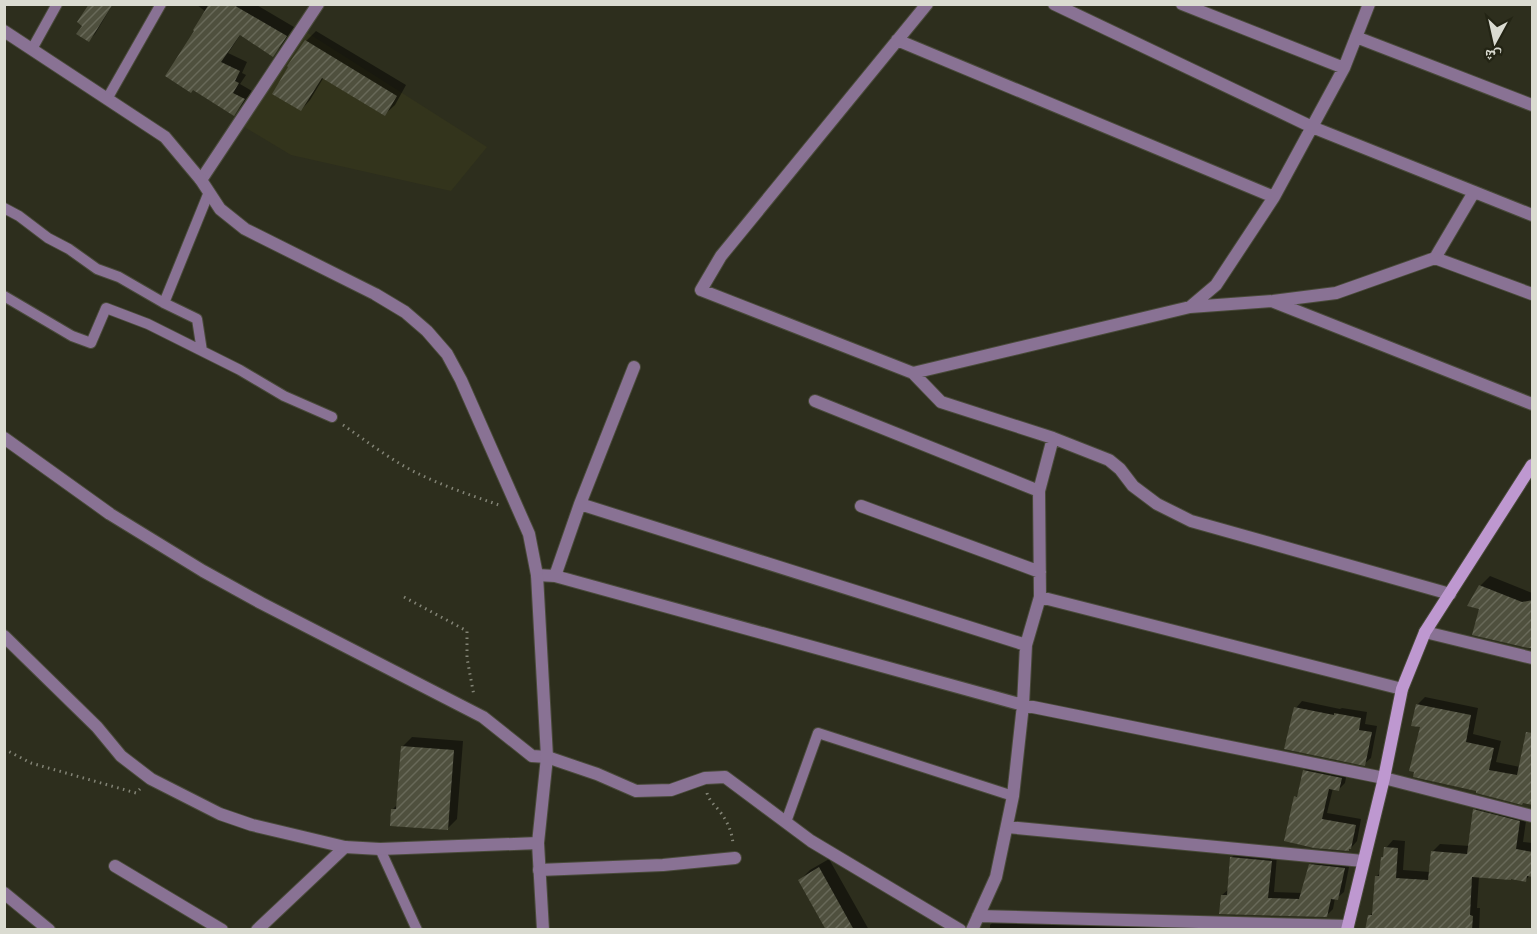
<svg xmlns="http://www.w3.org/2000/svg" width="1537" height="934" viewBox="0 0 1537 934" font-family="Overpass,'Noto Naskh Arabic',sans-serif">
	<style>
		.built { fill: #33341c }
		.shadow { fill: #0007 }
		.building { fill: url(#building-hatch) }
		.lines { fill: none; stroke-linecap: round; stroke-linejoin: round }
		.service-casing { stroke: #494a3a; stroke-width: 12 }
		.minor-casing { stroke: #494a3a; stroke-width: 14 }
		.tertiary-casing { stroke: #494a3a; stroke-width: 14 }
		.secondary-casing { stroke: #494a3a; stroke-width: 14 }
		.path { stroke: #838476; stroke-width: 3; stroke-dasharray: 1.5 4.5; stroke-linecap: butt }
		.service { stroke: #897294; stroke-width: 10 }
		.minor { stroke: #897294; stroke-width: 12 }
		.tertiary { stroke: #897294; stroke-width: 12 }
		.secondary { stroke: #be98d0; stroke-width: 12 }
	</style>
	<defs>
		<pattern id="building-hatch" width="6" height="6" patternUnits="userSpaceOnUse" patternTransform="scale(1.5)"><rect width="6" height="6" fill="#4f503e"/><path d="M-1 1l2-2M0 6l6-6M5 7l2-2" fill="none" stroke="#686959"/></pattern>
	</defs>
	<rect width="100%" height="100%" fill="#2d2e1d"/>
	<path class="built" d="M303,30L487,147L451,191L291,155L241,125Z"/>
	<path class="shadow" d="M91,4H113L95,34L89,40L84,26Z
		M196,4H255L294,27L281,46L273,55L241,34L228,53L247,62L242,73L246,75L240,84L252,91L242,105L234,114L206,12Z
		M316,31L406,85L395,105L385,114L324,77L310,100L301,110L306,41Z
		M1490,576L1532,593V647L1481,608L1480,586Z
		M1425,697L1478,708L1473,734L1501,741L1496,762L1520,767L1532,804L1422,726L1417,705Z
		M1302,701L1340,709L1342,708L1367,712L1365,724L1377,726L1371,758L1364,764L1296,708Z
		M412,737L463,741L457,819L447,829L393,809L397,805L402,747Z
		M1310,764L1347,772L1345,783L1338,790L1333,788L1327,813L1361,819L1357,841L1351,848L1296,797L1299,794L1304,771Z
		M1483,802L1527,814L1523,842L1532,843V876L1530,875L1526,880L1479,876L1477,908H1480L1479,930H1367L1369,916L1374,912L1376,877L1381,872L1382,858L1385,855L1386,848L1393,840L1405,841L1403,870L1430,872L1432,852L1440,844L1470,846L1475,810Z
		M1238,851L1277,855L1274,892L1303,893L1310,865L1317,858L1350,862L1344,892L1337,898H1335L1333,909L1326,916L1222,895L1229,889L1232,857Z
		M829,859L869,930H828L800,880L810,870Z
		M998,917L1333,930H990V925Z"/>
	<path class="building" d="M89,4H113L89,42L76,34L82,26L77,22Z
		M209,4H232L287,36L273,57L240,35L221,62L240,71L235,81L239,83L233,93L245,99L234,116L193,90L191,93L165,76L194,31L193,30Z
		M305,40L397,96L385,116L322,78L301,111L272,94L288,67L287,66Z
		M1479,585L1522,602L1533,600V648H1528L1472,635L1479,609L1467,606Z
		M1416,704L1471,715L1466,742L1494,748L1489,770L1517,775L1526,732L1533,733V805L1523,803L1522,805L1476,793V791L1413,777L1414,772L1409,771L1420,727L1411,726Z
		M1294,707L1334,715V713L1361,718L1359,730L1372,732L1365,766L1284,749Z
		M401,746L454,750L448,830L390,826L391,809H396Z
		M1303,770L1342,778L1339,791L1329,789L1322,819L1356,825L1351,849H1349V851L1314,848L1284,841L1294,796L1297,797Z
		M1473,809L1520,821L1516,849L1533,852V877L1527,876L1526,882L1511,879V880L1472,877L1470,915L1473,916L1472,930H1365L1368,915H1372L1375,876H1379L1381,857H1383L1384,847L1398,848L1396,878L1428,880L1431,851L1467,854Z
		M1230,857L1272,861L1268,898L1299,899L1309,864L1345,868L1338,900L1331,899L1327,917L1219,914L1221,895H1227Z
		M819,867L854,930H826L798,880Z"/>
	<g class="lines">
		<g class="service-casing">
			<path id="service" d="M32,49L57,4
				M107,99L161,4
				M4,208L19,216L48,238L69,249L97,269L119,277L164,303L197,319L202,351
				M4,296L72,336L91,343L106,308L148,324L240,370L284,396L332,417
				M164,303L209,192
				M786,822L818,733L1013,796
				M380,849L417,930"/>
		</g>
		<g class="minor-casing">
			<path id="minor" d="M927,4L721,256L701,290L913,373L1190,307L1273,301L1336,293L1435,258L1474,192
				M1054,4L1312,127L1532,215
				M1182,4L1344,68
				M1356,37L1532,105
				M897,40L1274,197
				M201,180L318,4
				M1435,258L1532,294
				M1274,302L1532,404
				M1190,307L1216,285L1274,197L1344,68L1369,4
				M913,373L941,402L1053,438L1109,460L1120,469L1133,486L1157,504L1191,521L1450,594
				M815,401L1039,491
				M4,438L110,514L203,571L261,603L483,717L532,756L547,757L597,774L636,791L671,790L705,778L725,777L811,841L960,930
				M580,504L1026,645
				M861,506L1040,572
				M537,575L555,576L1023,705L1384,778L1532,816
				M555,576L580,504L634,367
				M1040,597L1402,689
				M1425,632L1532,658
				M1007,827L1363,861
				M115,866L222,930
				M539,870L663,865L735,858
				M4,893L49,930
				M978,916L1348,926
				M257,930L345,847
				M972,930L996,877L1013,796L1023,705L1026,645L1040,597L1039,491L1053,438"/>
		</g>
		<g class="tertiary-casing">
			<path id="tertiary" d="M4,31L165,137L201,180L220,209L245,229L375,294L405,312L427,331L447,354L461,380L529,534L537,575L547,757L538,843L543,930
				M4,636L97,727L121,756L151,779L220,814L252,825L345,847L380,849L538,843"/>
		</g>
		<g class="secondary-casing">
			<path id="secondary" d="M1347,930L1384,778L1402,689L1425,632L1532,465"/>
		</g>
		<path class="path" d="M343,425C368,442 393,462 421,475C446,487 473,496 499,505
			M404,597L467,631V658L474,696
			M4,749L31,763L136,793L140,789
			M707,793C709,801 716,806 721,813C728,823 732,832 733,844"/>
		<use href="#service" class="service"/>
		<use href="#minor" class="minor"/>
		<use href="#tertiary" class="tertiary"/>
		<use href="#secondary" class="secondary"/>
	</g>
	<rect width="1537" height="934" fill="none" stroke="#dadbd1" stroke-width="12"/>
	<g transform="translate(1495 42) rotate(188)" stroke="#232414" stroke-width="4.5" paint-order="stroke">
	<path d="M0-4.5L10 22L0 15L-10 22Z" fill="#dadbd1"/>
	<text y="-9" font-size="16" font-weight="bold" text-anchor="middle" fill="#dadbd1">ش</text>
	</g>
</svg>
